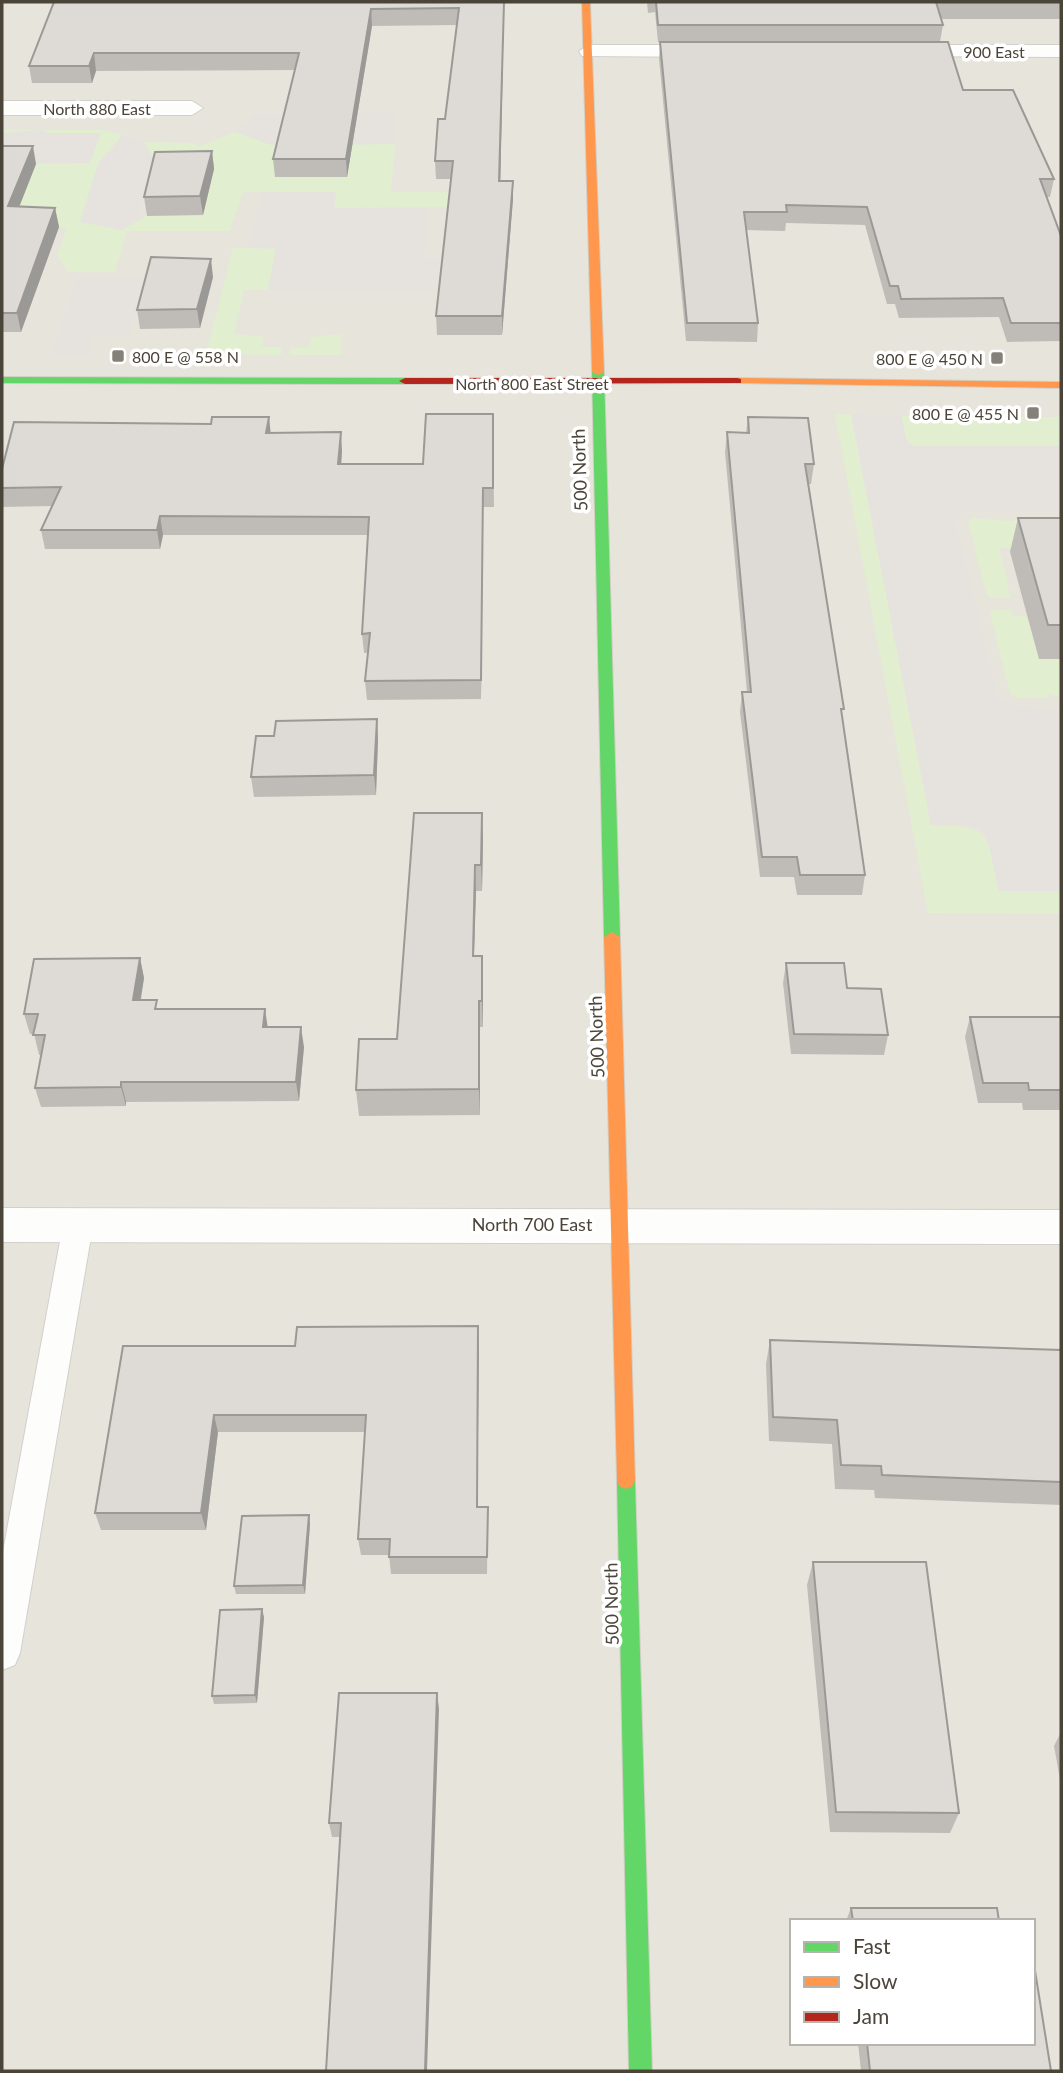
<svg xmlns="http://www.w3.org/2000/svg" width="1063" height="2073" viewBox="0 0 1063 2073" font-family="Lato,sans-serif">
	<style>
		.residential { fill: #e7e4dc; fill-rule: evenodd }
		.green { fill: #e1eecf }
		.parking { fill: #e6e3df }
		.lines { fill: none; stroke-linecap: round; stroke-linejoin: round }
		.lane-casing { stroke: #d2d0cb; stroke-width: 2 }
		.street-casing { stroke: #d2d0cb; stroke-width: 2 }
		.fast-casing { stroke: #d3cfc5; stroke-width: 2 }
		.slow-casing { stroke: #d3cfc5; stroke-width: 2 }
		.jam-casing { stroke: #d3cfc5; stroke-width: 2 }
		.lane { fill: #fdfdfc; fill-rule: evenodd }
		.street { fill: #fdfdfc; fill-rule: evenodd }
		.fast { fill: #63d668; fill-rule: evenodd }
		.slow { fill: #ff974d; fill-rule: evenodd }
		.jam { fill: #b3261e; fill-rule: evenodd }
		.wall { fill: #bfbcb8 }
		.shaded-wall { fill: #9b9996 }
		.building { fill: #dedbd6; stroke: #9b9996; stroke-width: 2 }
		.poi-dot { fill: #868178; stroke: #fff; stroke-width: 2.5 }
		.labels { text-anchor: middle; dominant-baseline: central; stroke-width: 7; stroke-linejoin: round; paint-order: stroke }
		.far-street-label { font-size: 16px; fill: #4b4439; stroke: #fff }
		.far-poi-label { font-size: 16px; fill: #4b4439; stroke: #fff; text-anchor: end }
		.street-label { font-size: 18px; fill: #4b4439; stroke: #fff }
	</style>
	<rect width="100%" height="100%" fill="#f4f2ee"/>
	<path class="residential" d="M2,2H1061V2071H2ZM792,1921H1033V2043H792Z"/>
	<path class="green" d="M2,130H103L123,135L99,162L80,221L122,230L147,216L202,215L214,170L155,161L144,142L196,143L198,147L235,132L271,145L395,144L391,192H453L451,207L334,208L335,192H243L230,231H127L115,272H68L56,252H59L67,227H2Z
		M233,248H276L268,290H244L234,334L264,337L262,347H282L281,355L206,354Z
		M342,334L341,355H289L291,348L309,347L311,337Z
		M835,414H851L931,825C995,826 986,833 999,891H1061V914L928,913Z
		M901,416L1061,417V446H914L907,442Z
		M974,518L1008,521L1029,519L1040,548H999L1011,598H991L986,594L968,521Z
		M994,610H1011L1013,616H1027L1039,659H1061V698L1049,694L1047,698H1018L1010,694L990,613Z"/>
	<path class="parking" d="M397,113L395,144L271,145L235,132L249,122L252,114Z
		M41,130L50,133H101L90,163L2,164V133Z
		M123,135L144,142L155,161L137,219L122,230L80,222L99,162Z
		M262,192H336L334,208H428L425,258L506,259L505,290H268L276,249L248,248Z
		M77,276L146,277L129,336L95,335L89,355H52Z
		M851,414L901,416L907,442L914,446H1061V511H969L960,515L956,523L998,697L1016,706L1061,707V891H999L987,837L981,830L969,826L931,825Z"/>
	<g class="lines">
		<g class="lane-casing">
			<path id="lane" d="M78,1213L89,1216L93,1225L20,1653L15,1665L2,1670V1557L63,1225L67,1216Z"/>
		</g>
		<g class="street-casing">
			<path id="street" d="M590,45H713L724,51L713,57L582,56L579,51Z
				M899,45H1061V57L891,56L888,51Z
				M2,101H192L203,108L192,115H2Z
				M2,1208L1061,1210V1244L2,1242Z"/>
		</g>
		<g class="fast-casing">
			<path id="fast" d="M598,369L604,372L620,937L612,942L604,937L592,372Z
				M2,377L405,378L411,381L405,384L2,383Z
				M626,1471L633,1474L635,1480L652,2071H629L617,1480L619,1474Z"/>
		</g>
		<g class="slow-casing">
			<path id="slow" d="M582,2H590L604,372L598,375L592,372Z
				M737,378L1061,382V388L733,383V379Z
				M612,932L620,937L635,1480L633,1486L626,1489L619,1486L617,1480L604,937Z"/>
		</g>
		<g class="jam-casing">
			<path id="jam" d="M737,378L741,379V383L405,384L399,381L405,378Z"/>
		</g>
		<use href="#lane" class="lane"/>
		<use href="#street" class="street"/>
		<use href="#fast" class="fast"/>
		<use href="#slow" class="slow"/>
		<use href="#jam" class="jam"/>
	</g>
	<path class="wall" d="M52,2H504L500,181L513,199L502,335H437L436,316L451,179H436L435,161L445,119L457,25L372,26L347,177H275L273,159L295,70L96,71L92,83H32L29,66L52,5Z
		M647,2H1061V19H941L943,25L940,42L963,90L1054,179L1050,197H1046L1061,236V341L1007,342L999,317L899,318L895,304H887L865,225L786,223L785,231L746,230L758,323L757,342L686,341L659,59L660,42H658L655,12L648,13Z
		M2,146L36,164L19,207L55,208L59,227L21,332H2Z
		M212,151L214,169L203,215L147,216L144,197Z
		M213,277L200,328L140,329L137,310Z
		M493,414L494,507H483L481,699L367,700L365,681L368,653H364L362,634L368,535H163L160,549H45L41,530L52,506L2,507V469L211,424L269,417L270,433L342,451L341,464H423Z
		M748,417L814,464L811,484H808L865,875L862,895H797L794,877H760L740,712L742,692H747L725,452L727,432L746,433Z
		M1018,518H1061V659H1039L1010,552Z
		M377,719L378,739L376,795L254,797L251,777L274,736Z
		M482,813L483,839L482,891H476L474,956L483,982V1027H480V1115L359,1116L356,1090L397,1039Z
		M140,958L144,978L141,1000L159,1009L268,1027L304,1047L299,1101L126,1102V1106L41,1107L35,1088L41,1055H39L34,1034H30L24,1014Z
		M786,963L888,1035L884,1055L791,1054L783,983Z
		M970,1017H1061V1110H1023L1022,1103H978L965,1037Z
		M478,1326L477,1507H488L487,1574H391L389,1555H361L358,1539L365,1432H218L206,1530H101L95,1513L295,1346Z
		M770,1340L1061,1350V1505L875,1498L874,1490L835,1489L832,1444L769,1441L766,1364Z
		M309,1515L310,1524L305,1594H236L234,1586Z
		M813,1562L959,1813L950,1833L830,1832L807,1585Z
		M264,1617L257,1703L214,1704L212,1696Z
		M439,1709L340,1837H332L329,1823Z
		M1061,1732V1785L1054,1746Z
		M851,1908L999,1921H846Z
		M858,2043H1033L1051,2071H861Z"/>
	<path class="shaded-wall" d="M504,2L500,199L499,181Z
		M371,9L372,26L347,177L346,159Z
		M94,53L96,71L92,83L89,66Z
		M33,146L36,164L12,225L8,206Z
		M212,151L214,169L203,215L200,196Z
		M513,181V199L502,335V316Z
		M55,208L59,227L21,332L17,313Z
		M211,259L213,277L200,328L197,309Z
		M269,417L271,436L266,433Z
		M341,432L342,451L340,483L338,464Z
		M483,488V507L481,699V680Z
		M160,516L163,535L160,549L157,530Z
		M377,719L378,739L376,795L374,775Z
		M482,813L483,839L482,891L481,865Z
		M475,865L476,891L473,982V956Z
		M482,956L483,982V1027L482,1001Z
		M140,958L144,978L137,1020L133,1000Z
		M479,1001L480,1027V1115L479,1089Z
		M265,1009L268,1029L263,1027Z
		M301,1027L304,1047L299,1101L296,1082Z
		M121,1082L126,1102V1106L121,1087Z
		M478,1326L479,1344L477,1524V1507Z
		M214,1415L218,1432L206,1530L201,1513Z
		M309,1515L310,1524L305,1594L303,1585Z
		M262,1609L264,1617L257,1703L255,1695Z
		M437,1693L439,1709L427,2071H425Z"/>
	<path class="building" d="M54,2H504L499,181H513L502,316H436L453,161H435L438,119H445L459,8L371,9L346,159H273L299,53H94L89,66H29Z
		M656,2H1061H936L943,25H658Z
		M660,42H948L963,90H1013L1054,179H1040L1061,236V323H1011L1003,298L901,299L898,286H890L867,207L786,205L787,212H744L758,323H687Z
		M2,146H33L8,206L55,208L17,313H2Z
		M212,151L200,196L144,197L155,152Z
		M151,257L211,259L197,309L137,310Z
		M426,414H493V488H483L481,680L365,681L370,633L362,634L369,517L160,516L157,530H41L61,487L2,488V469L14,422L211,424L212,417H269L266,433L341,432L338,464H423Z
		M748,417L808,418L814,464H805L844,709H841L865,875H800L797,857H762L742,692H751L727,432L749,433Z
		M1018,518H1061V625H1048Z
		M377,719L374,775L251,777L256,736H274L276,721Z
		M414,813H482L481,865H475L473,956H482V1001H479V1089L356,1090L359,1039H397Z
		M140,958L133,1000H157L155,1009H265L263,1027H301L296,1082H121V1087L35,1088L45,1035H33L38,1014H24L34,959Z
		M786,963H844L847,988L881,989L888,1035L794,1034Z
		M970,1017H1061V1090H1029L1028,1083H983Z
		M478,1326L477,1507H488L487,1557H389L390,1539H358L366,1415H214L201,1513H95L123,1346H295L297,1327Z
		M770,1340L1061,1350V1482L882,1475L881,1466L841,1465L837,1420L773,1417Z
		M309,1515L303,1585L234,1586L242,1516Z
		M813,1562H926L959,1813L836,1812Z
		M262,1609L255,1695L212,1696L220,1610Z
		M339,1693H437L425,2071H326L341,1823H329Z
		M851,1908H997L999,1921H853Z
		M1033,1958L1051,2071H870L867,2043H1033Z"/>
	<g class="poi-dot">
		<rect x="111" y="349" width="14" height="14" rx="3.5"/>
		<rect x="990" y="351" width="14" height="14" rx="3.5"/>
		<rect x="1026" y="406" width="14" height="14" rx="3.5"/>
	</g>
	<g class="labels">
		<g class="far-street-label">
			<text x="994" y="51">900 East</text>
			<text x="97" y="108">North 880 East</text>
			<text x="532" y="383">North 800 East Street</text>
		</g>
		<g class="far-poi-label">
			<text x="132" y="356" text-anchor="start">800 E @ 558 N</text>
			<text x="983" y="358">800 E @ 450 N</text>
			<text x="1019" y="413">800 E @ 455 N</text>
		</g>
		<g class="street-label">
			<text transform="translate(579 470) rotate(-92)">500 North</text>
			<text transform="translate(596 1037) rotate(-92)">500 North</text>
			<text x="532" y="1224">North 700 East</text>
			<text transform="translate(611 1604) rotate(-91)">500 North</text>
		</g>
	</g>
	<rect width="1063" height="2073" fill="none" stroke="#4b4439" stroke-width="7"/>
	<rect x="790" y="1919" width="245" height="126" fill="#ffffff" stroke="#b7b4b0" stroke-width="2"/>
	<rect x="804" y="1942" width="35" height="10" fill="#63d668" stroke="#b7b4b0" stroke-width="2"/>
	<text x="853" y="1954" font-size="21" fill="#4b4439">Fast</text>
	<rect x="804" y="1977" width="35" height="10" fill="#ff974d" stroke="#b7b4b0" stroke-width="2"/>
	<text x="853" y="1989" font-size="21" fill="#4b4439">Slow</text>
	<rect x="804" y="2012" width="35" height="10" fill="#b3261e" stroke="#b7b4b0" stroke-width="2"/>
	<text x="853" y="2024" font-size="21" fill="#4b4439">Jam</text>
</svg>
